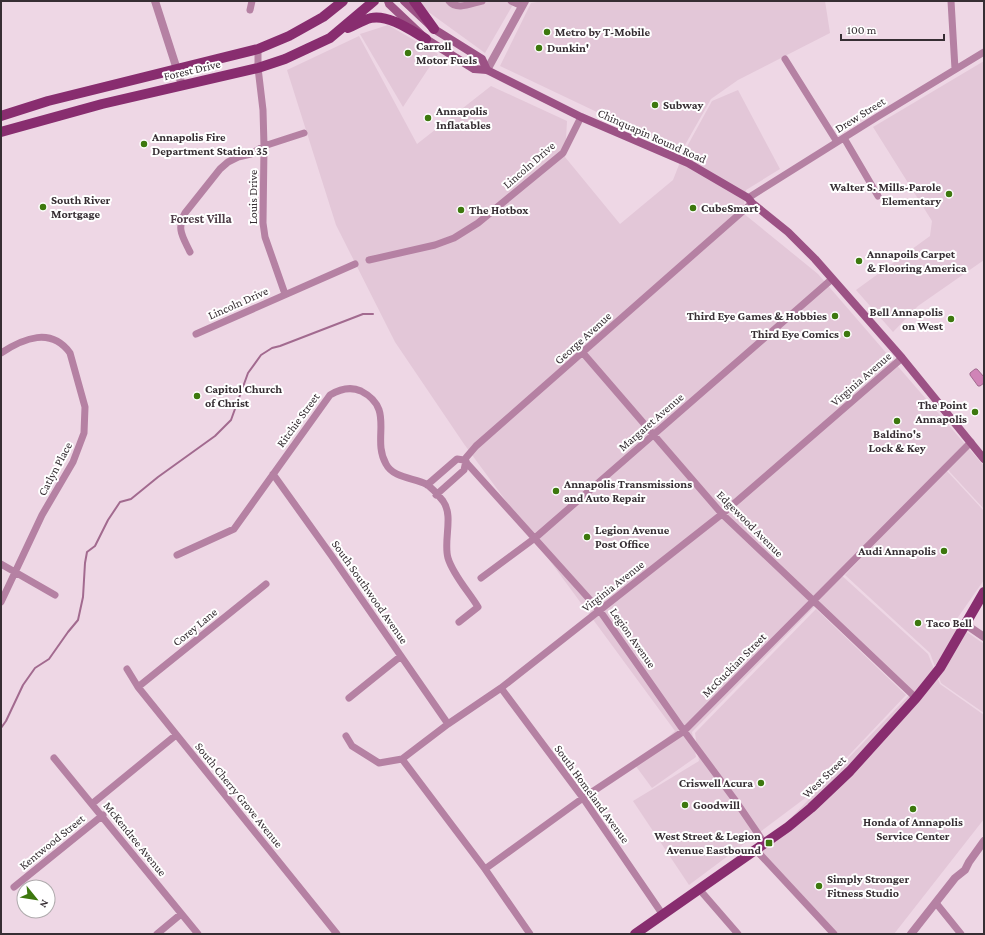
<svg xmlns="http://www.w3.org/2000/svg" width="985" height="935" viewBox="0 0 985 935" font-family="'Crimson Pro',serif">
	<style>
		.built { fill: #e3c7d8 }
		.water { fill: #d084b7; stroke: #a26a8f }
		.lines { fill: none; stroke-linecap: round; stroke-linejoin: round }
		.stream { stroke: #a26a8f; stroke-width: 2 }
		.minor { stroke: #b581a3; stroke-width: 7 }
		.tertiary { stroke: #b581a3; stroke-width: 8 }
		.secondary { stroke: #9c5285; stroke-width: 8 }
		.primary { stroke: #882d6f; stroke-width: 10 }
		.poi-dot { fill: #3d780e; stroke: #fff; stroke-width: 1.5 }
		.labels { text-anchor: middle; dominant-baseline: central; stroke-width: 4; stroke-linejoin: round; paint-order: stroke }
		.poi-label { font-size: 12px; font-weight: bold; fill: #362e33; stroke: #fff; text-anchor: start }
		.street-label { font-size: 12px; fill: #362e33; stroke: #fff }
		.neighbourhood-label { font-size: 13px; font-weight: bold; fill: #4f3d48; stroke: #fff }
	</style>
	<rect width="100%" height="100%" fill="#eed7e5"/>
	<path class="built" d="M421,1H515L485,53L423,8Z
		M543,1H825L830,33L738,80L711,99L681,152L500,66L531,3Z
		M388,25L438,54L403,107L360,34Z
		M359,36L417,144L491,86L567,121L565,157L620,224L673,180L684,152L712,101L738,90L780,169L746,190L743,213L818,274L984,466V509L948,470L947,471L984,511V580L954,623L984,644V713L941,683L930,653L845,575L927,490L839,573L928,654L940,684L984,715V819L894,934H829L759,851L913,691L816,605L692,732L696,757L652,788L635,765L675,731L464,444L395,342L336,225L287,70Z
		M984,61V260L918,306L893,332L856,290L930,236L932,221L873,127Z
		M816,609L906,695L816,790L689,885L633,801L699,761L695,733Z"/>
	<path class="water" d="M975,369H977L984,377V383L980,386H978L970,375V373Z"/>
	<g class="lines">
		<path class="stream" d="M1,728L6,721L23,685L35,668L49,659L68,632L78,620L83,597L85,563L87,552L95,546L108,520L120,502L131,499L158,477L215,436L231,420L248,373L261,355L272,348L280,346L363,314H373"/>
		<path class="minor" d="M449,1C457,11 472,3 482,1
			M511,1L522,6
			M951,1L955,69
			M250,10L252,1
			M258,49V68L263,110L264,146L263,223L265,237L285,294
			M785,59L837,142
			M844,138L878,196
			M748,198L877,117L984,52
			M190,252C183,237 176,229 185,213L220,169L228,162L238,157L251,154L264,146L304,133
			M369,260L435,245L454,238L478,223L563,153L581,117
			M196,334L355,264
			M1,353C24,338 51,327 70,353L85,407L84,433L73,462L42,515L1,602
			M583,353L722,514L916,698
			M464,460L600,611L684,731L735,800L765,844
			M464,460L476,446L752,203
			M273,474L331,555L448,724
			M427,485L457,459L464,460
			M436,495L464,470L466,461
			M177,555L234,529L330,395C340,389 350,386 361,391C396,409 371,438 386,464C393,478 414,478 426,484C431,487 439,496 443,501C454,516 443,541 448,558C453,575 469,592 478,607L459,622
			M1,564L55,595
			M481,578L535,538L832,279
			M127,669L138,687L337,934
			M138,687L266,584
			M501,688L583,798L663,915
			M349,698L401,656
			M346,736L352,746L379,763L402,759L448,724L501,688L722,514L902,358
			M54,758L198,934
			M402,759L485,869L530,934
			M93,803L176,735
			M756,850L834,934
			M485,869L583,798L684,731L971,442
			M14,887L103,815
			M699,889L738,934
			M936,903L961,934
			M157,934L181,914"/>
		<path class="tertiary" d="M155,1L182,85
			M487,70L525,1
			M965,624L984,637
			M911,934L955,878L965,870L969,862L984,841"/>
		<path class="secondary" d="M388,1L389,4L426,39L474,69L487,70L581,117L688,163L748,198L752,203L788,232L815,259L902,358L984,459
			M404,1L434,29L482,59L487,70"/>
		<path class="primary" d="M414,1L434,29
			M348,28C355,25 363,20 371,18C388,14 412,31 426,39
			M1,116L48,101L258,49L289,36L323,17L343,1
			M1,132L102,104L258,68L285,59L330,38L374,1
			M635,934L788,827L811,808L850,771L916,698L940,668L984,592"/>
	</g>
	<g class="poi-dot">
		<circle cx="547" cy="32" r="4"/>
		<circle cx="539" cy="48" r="4"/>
		<circle cx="408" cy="53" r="4"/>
		<circle cx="655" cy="105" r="4"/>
		<circle cx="428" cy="118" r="4"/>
		<circle cx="144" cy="144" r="4"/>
		<circle cx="949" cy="194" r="4"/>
		<circle cx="43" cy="207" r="4"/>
		<circle cx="693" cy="208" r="4"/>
		<circle cx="461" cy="210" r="4"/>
		<circle cx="859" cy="261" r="4"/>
		<circle cx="835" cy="316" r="4"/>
		<circle cx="951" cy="319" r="4"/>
		<circle cx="847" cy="334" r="4"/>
		<circle cx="197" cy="396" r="4"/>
		<circle cx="975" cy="412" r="4"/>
		<circle cx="897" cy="421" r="4"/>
		<circle cx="556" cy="491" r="4"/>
		<circle cx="587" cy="537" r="4"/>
		<circle cx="944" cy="551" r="4"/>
		<circle cx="918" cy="623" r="4"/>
		<circle cx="761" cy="783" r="4"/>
		<circle cx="685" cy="805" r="4"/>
		<circle cx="913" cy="809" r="4"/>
		<rect x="765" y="839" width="8" height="8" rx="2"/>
		<circle cx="819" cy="886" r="4"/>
	</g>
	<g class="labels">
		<g class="poi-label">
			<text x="555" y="32">Metro by T-Mobile</text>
			<text x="416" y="46">Carroll<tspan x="416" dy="14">Motor Fuels</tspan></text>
			<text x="547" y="48">Dunkin'</text>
			<text x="663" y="105">Subway</text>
			<text x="436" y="111">Annapolis<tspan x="436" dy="14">Inflatables</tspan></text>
			<text x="152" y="137">Annapolis Fire<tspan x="152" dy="14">Department Station 35</tspan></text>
			<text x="941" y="187" text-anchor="end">Walter S. Mills-Parole<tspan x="941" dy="14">Elementary</tspan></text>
			<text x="51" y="200">South River<tspan x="51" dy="14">Mortgage</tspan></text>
			<text x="701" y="208">CubeSmart</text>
			<text x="469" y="210">The Hotbox</text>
			<text x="867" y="254">Annapoils Carpet<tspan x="867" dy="14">&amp; Flooring America</tspan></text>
			<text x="943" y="312" text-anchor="end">Bell Annapolis<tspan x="943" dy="14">on West</tspan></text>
			<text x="827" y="316" text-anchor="end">Third Eye Games &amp; Hobbies</text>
			<text x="839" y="334" text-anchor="end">Third Eye Comics</text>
			<text x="205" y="389">Capitol Church<tspan x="205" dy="14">of Christ</tspan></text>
			<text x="967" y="405" text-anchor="end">The Point<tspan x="967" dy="14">Annapolis</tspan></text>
			<text x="897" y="434" text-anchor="middle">Baldino's<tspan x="897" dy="14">Lock &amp; Key</tspan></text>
			<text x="564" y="484">Annapolis Transmissions<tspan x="564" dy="14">and Auto Repair</tspan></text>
			<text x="595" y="530">Legion Avenue<tspan x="595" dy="14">Post Office</tspan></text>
			<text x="936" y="551" text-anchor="end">Audi Annapolis</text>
			<text x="926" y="623">Taco Bell</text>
			<text x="753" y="783" text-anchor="end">Criswell Acura</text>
			<text x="693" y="805">Goodwill</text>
			<text x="913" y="822" text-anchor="middle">Honda of Annapolis<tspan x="913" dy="14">Service Center</tspan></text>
			<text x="761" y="836" text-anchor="end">West Street &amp; Legion<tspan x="761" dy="14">Avenue Eastbound</tspan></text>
			<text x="827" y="879">Simply Stronger<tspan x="827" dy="14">Fitness Studio</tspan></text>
		</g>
		<g class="street-label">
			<text transform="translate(192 70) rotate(-13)">Forest Drive</text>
			<text transform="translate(860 115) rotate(-32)">Drew Street</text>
			<text transform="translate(652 136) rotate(24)">Chinquapin Round Road</text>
			<text transform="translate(529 165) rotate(-41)">Lincoln Drive</text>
			<text transform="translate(253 197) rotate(-90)">Louis Drive</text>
			<text transform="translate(238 303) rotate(-24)">Lincoln Drive</text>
			<text transform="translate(583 338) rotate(-42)">George Avenue</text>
			<text transform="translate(861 379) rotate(-41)">Virginia Avenue</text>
			<text transform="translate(298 420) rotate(-54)">Ritchie Street</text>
			<text transform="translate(651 422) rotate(-41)">Margaret Avenue</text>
			<text transform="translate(55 469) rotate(-62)">Catlyn Place</text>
			<text transform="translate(750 524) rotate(45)">Edgewood Avenue</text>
			<text transform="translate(613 586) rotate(-38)">Virginia Avenue</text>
			<text transform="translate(370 592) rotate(55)">South Southwood Avenue</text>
			<text transform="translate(195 627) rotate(-39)">Corey Lane</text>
			<text transform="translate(633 638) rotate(55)">Legion Avenue</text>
			<text transform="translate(734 665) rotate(-45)">McGuckian Street</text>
			<text transform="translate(824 777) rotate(-44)">West Street</text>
			<text transform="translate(592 794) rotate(54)">South Homeland Avenue</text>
			<text transform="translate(239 795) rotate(51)">South Cherry Grove Avenue</text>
			<text transform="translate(135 839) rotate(51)">McKendree Avenue</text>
			<text transform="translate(52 842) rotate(-39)">Kentwood Street</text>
		</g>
		<g class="neighbourhood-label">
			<text x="201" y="218">Forest Villa</text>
		</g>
	</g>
	<rect width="985" height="935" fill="none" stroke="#362e33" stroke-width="4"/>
	<g transform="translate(36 899) rotate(120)"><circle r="19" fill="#ffffff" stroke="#afabad"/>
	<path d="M0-3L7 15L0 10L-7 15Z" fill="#3d780e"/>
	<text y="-6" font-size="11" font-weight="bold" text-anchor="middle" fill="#362e33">N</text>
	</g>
	<path d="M841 34v6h103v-6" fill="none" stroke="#362e33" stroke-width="2"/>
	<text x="847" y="34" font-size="12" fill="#362e33" stroke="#ffffff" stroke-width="3" paint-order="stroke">100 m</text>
</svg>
